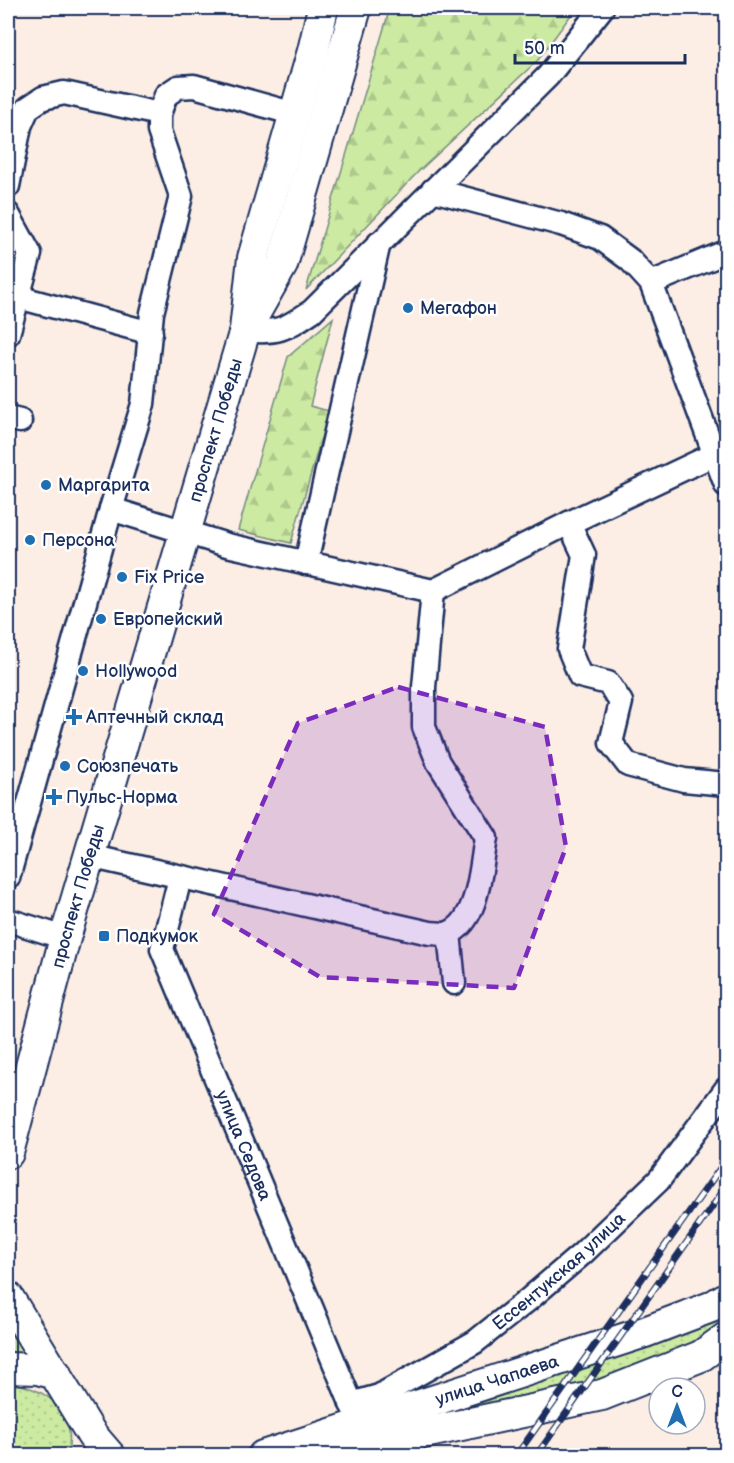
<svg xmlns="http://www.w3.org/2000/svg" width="734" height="1463" viewBox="0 0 734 1463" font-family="'Balsamiq Sans',sans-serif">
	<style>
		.grass { fill: url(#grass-dots); stroke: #748c80; stroke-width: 1.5 }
		.forest { fill: url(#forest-firs); stroke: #748c80; stroke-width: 1.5 }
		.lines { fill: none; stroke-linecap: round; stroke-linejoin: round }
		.minor-casing { stroke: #1b2f5e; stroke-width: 27 }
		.major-casing { stroke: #1b2f5e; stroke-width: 34 }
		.minor { stroke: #fff; stroke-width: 22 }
		.major { stroke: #fff; stroke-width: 30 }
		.rail-casing { stroke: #1b2f5e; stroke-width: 7 }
		.rail { stroke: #fff; stroke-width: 4.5; stroke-dasharray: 14; stroke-linecap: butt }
		.marked { fill: #7b2cbf; fill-opacity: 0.2; stroke: #7b2cbf; stroke-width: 4.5; stroke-dasharray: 12 8; stroke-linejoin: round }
		.poi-dot { fill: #1f6fb2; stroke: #fff; stroke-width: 2 }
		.labels { text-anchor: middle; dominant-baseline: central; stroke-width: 5; stroke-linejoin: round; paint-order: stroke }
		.poi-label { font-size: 18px; fill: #1b2f5e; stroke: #fff; text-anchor: start }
		.street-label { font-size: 18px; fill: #1b2f5e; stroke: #fff }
	</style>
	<defs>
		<pattern id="grass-dots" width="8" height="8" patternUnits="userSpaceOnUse" patternTransform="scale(1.5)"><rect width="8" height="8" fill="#cceaa1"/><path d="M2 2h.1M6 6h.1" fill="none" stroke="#afc98d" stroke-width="1.8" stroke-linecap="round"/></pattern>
		<pattern id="forest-firs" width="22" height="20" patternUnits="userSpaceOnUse" patternTransform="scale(1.5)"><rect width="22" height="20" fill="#cceaa1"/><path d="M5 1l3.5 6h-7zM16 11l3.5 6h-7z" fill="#afc98d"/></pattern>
	</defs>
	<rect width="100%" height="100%" fill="#fceee4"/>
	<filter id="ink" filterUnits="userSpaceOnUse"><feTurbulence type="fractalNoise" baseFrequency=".0167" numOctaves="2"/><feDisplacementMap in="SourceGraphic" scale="12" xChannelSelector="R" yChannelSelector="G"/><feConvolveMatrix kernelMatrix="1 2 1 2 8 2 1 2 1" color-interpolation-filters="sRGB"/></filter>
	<g filter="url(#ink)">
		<path class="grass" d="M726,1310V1319L697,1342L600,1383L384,1429Z
			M8,1316L27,1348L22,1354L8,1356Z
			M17,1384C52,1392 78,1416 67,1455L8,1456V1385Z"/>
		<path class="forest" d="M390,8H576L538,60L417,173L306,290Z
			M333,318L310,406L329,411L291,543L238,530L288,357Z"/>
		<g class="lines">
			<g class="minor-casing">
				<g id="minor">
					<path d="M295,114L194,86L178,87L166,95L159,114V131L181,196L152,313L143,404L111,509L227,545L433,591L569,523L715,454"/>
					<path d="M8,186L20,126L28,108L43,98L64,93L159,114"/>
					<path d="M433,190L561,224L600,238L630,260L651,283L726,485"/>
					<path d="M8,214L30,254L8,334"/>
					<path d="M651,283L726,252"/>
					<path d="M18,297L151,333"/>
					<path d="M245,330C278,334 285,329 312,311L548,76L602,8"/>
					<path d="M8,418L20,421"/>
					<path d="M569,523L584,555L569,649L580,676L608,683L621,702L611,743L628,765L684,780L726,784"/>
					<path d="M306,563L379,243"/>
					<path d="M89,856L430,933C436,933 445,935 449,933C479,921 481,865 486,838L438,762L424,727V687L433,591"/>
					<path d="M8,878L111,509"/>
					<path id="s1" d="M180,878L162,949L354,1410"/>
					<path d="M8,920L65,938"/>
					<path d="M449,933L454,983"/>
					<path id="s2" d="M351,1404L379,1396L475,1342L528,1300L583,1253L659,1180L726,1089"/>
				</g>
			</g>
			<g class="major-casing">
				<g id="major">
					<path d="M251,320L282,265L356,8"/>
					<path id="s3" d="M8,1153L65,938L245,330L253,258L313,51L323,8"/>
					<path d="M8,1297L92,1435L110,1456"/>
					<path d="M8,1368L38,1369L56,1374"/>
					<path id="s4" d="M263,1456L645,1332L711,1307L726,1298"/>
					<path d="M333,1456L382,1442L602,1395L701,1356L726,1338"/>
				</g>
			</g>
			<use href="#minor" class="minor"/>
			<use href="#major" class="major"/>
			<g class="rail-casing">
				<path id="rail" d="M516,1456L726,1160
					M536,1456L726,1187"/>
			</g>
			<use href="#rail" class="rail"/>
		</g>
	</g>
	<path class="marked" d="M398,687L545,727L566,847L514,988L320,977L214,914L298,723Z"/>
	<g class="poi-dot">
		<circle cx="408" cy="308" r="6"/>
		<circle cx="46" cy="485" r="6"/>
		<circle cx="30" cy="540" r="6"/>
		<circle cx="122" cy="577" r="6"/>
		<circle cx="101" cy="619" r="6"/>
		<circle cx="83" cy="671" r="6"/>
		<path d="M71 708h6v6h6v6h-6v6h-6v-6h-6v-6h6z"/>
		<circle cx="65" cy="766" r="6"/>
		<path d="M51 788h6v6h6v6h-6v6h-6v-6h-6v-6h6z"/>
		<rect x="98" y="930" width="12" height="12" rx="3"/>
	</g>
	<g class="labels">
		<g class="poi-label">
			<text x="420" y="308">Мегафон</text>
			<text x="58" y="485">Маргарита</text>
			<text x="42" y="540">Персона</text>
			<text x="134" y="577">Fix Price</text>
			<text x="113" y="619">Европейский</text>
			<text x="95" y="671">Hollywood</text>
			<text x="86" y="717">Аптечный склад</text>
			<text x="77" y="766">Союзпечать</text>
			<text x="66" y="797">Пульс-Норма</text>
			<text x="116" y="936">Подкумок</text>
		</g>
		<g class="street-label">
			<text stroke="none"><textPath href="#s3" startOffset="752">проспект Победы</textPath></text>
			<text stroke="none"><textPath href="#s3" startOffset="266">проспект Победы</textPath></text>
			<text stroke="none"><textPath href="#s1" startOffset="286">улица Седова</textPath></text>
			<text stroke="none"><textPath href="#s2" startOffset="249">Ессентукская улица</textPath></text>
			<text stroke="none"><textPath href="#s4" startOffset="246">улица Чапаева</textPath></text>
		</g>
	</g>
	<rect width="734" height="1463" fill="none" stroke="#fff" stroke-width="30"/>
	<rect x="15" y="15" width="704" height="1433" fill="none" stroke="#1b2f5e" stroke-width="2" filter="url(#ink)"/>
	<g transform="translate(677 1406)"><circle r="28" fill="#ffffff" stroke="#a4acbf" stroke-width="1.5"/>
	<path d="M0-4.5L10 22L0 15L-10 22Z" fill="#1f6fb2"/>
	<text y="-9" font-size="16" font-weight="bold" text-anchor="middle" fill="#1b2f5e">С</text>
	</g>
	<path d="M515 54v9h170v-9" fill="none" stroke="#1b2f5e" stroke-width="3"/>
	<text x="524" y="54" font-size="18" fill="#1b2f5e" stroke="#ffffff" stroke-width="4.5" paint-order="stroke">50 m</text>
</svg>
